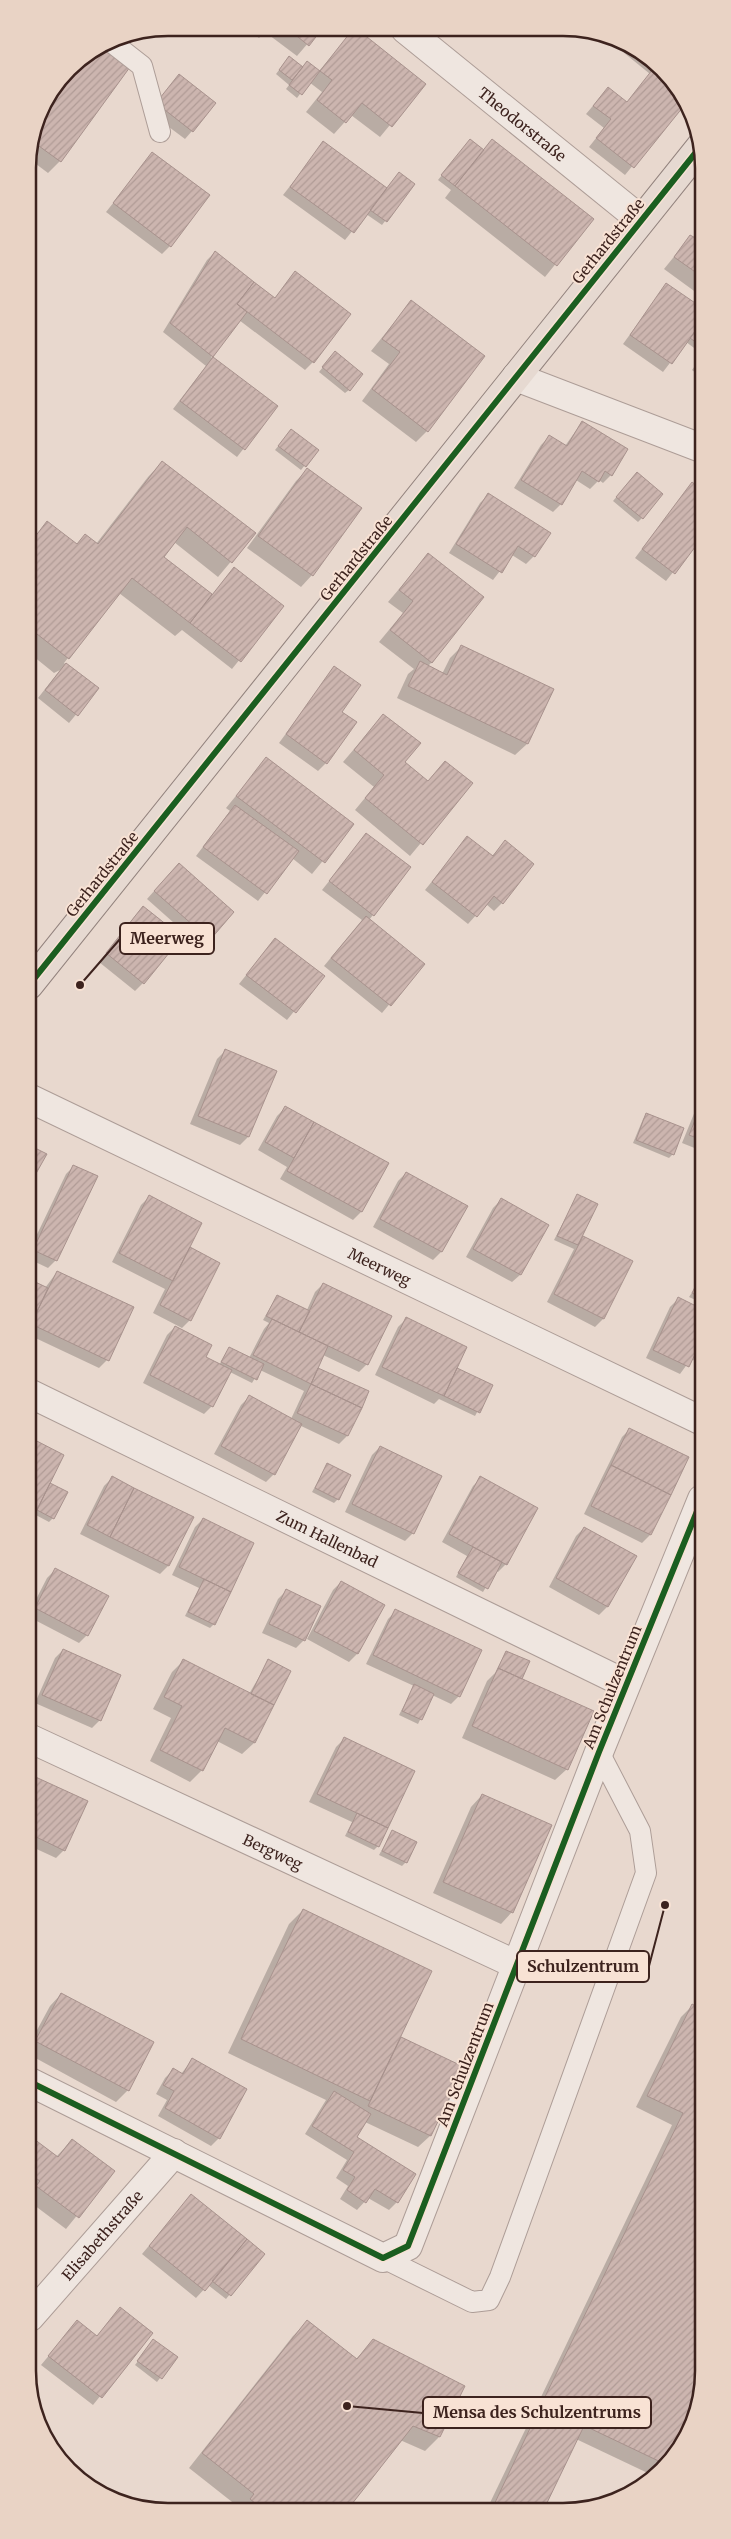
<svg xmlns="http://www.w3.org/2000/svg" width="731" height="2539" viewBox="0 0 731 2539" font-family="Merriweather,serif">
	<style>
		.shadow { fill: #0003 }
		.building { fill: url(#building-hatch); stroke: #a8928d }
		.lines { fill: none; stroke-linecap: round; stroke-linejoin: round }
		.service-casing { stroke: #ad9d97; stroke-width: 22 }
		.minor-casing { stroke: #ad9d97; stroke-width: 30 }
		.primary-casing { stroke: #93837e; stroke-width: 30 }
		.service { stroke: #efe6e0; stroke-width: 20 }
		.minor { stroke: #efe6e0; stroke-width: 28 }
		.primary { stroke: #e6d9d1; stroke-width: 28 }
		.cycleway-casing { stroke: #f8e2d4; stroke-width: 9 }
		.cycleway { stroke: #1b5e20; stroke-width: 6 }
		.labels { text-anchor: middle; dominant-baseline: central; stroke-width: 4; stroke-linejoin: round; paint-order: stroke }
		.street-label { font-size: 15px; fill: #3d231e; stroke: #f8e2d4 }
		.rim { fill: none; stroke: #3d231e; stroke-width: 2.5 }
		.leader { fill: none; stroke: #3d231e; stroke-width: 2 }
		.callout-dot { fill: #3d231e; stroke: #f8e2d4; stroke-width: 2 }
		.callout { fill: #f8e2d4; stroke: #3d231e; stroke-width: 2 }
		.callout-label { font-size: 16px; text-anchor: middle; font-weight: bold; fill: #3d231e }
	</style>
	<defs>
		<pattern id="building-hatch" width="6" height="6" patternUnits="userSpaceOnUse" patternTransform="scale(1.25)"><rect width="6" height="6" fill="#ccb5af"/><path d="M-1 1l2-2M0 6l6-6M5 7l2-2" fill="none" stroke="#b09b96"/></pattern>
	</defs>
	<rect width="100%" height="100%" fill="#e8d8ce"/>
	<path class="shadow" d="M245,28H321L297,56L265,32L259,38Z
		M355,29L424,84L380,137L351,115L334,134L306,112L322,92L309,82L297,98L286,89L289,85L276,74L285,62L319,71Z
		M443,29H456L450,35Z
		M607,39L663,69L682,105L625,175L589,147L604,128L586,114L608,88L624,107L650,74Z
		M128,67L60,161L48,173L28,158L38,114Z
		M179,75L192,131L185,139L149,112Z
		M324,143L386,189L399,174L413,185L382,225L366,214L345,240L283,195Z
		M467,144L483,150L592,219L545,277L445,198L451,190L438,180Z
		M153,153L170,246L162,254L106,212Z
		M690,237L698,243L701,239V296L664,269Z
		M215,252L274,299L295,273L313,362L305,370L239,320L211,357L277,406L237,457L173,409L206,366L163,332L207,260Z
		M666,285L701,309V353L686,342L663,372L623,344Z
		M411,302L427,431L416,442L362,401L389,364L371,351Z
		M331,357L349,390L345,393L319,372Z
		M701,357V377L692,370Z
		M701,401V411L698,409Z
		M582,422L611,475L603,483L599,480L590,489L576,480L561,504L553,512L514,488L541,445L549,437L565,446Z
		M288,434L317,450L301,470L275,450Z
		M162,462L254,534L218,577L174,542L162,557L212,595L234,568L283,606L232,669L182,630L175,636L119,593L64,663L97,689L69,723L38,698L60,670L54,673L28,652V544L47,523L76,545L85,536L96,544L148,477Z
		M307,470L312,575L301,587L247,548L296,481Z
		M633,477L642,518L638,522L613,501Z
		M692,483L701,491V537L666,581L635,558Z
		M488,495L534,556L526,564L512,555L493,580L449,553L480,503Z
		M428,555L432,662L427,667L442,674L450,658L462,646L553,690L527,744L515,755L397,698L408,674L414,669L379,642L403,613L388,602Z
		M334,668L341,712L326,763L318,771L279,743Z
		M383,715L403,763L427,782L445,762L471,783L410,856L355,810L374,787L343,762Z
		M266,759L353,824L312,874L292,858L258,901L196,856L230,811L226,808Z
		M366,835L373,915L369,920L423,964L382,1013L324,966L362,920L322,890Z
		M467,838L492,856L505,842L502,903L494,911L486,904L468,924L425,890Z
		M171,872L209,939L201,947L147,899Z
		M135,916L143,983L135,991L99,962Z
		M275,939L323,976L287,1020L239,984Z
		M225,1051L248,1137L240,1145L190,1124L217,1059Z
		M702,1094V1151L682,1143Z
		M285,1108L388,1164L361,1212L353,1220L280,1179L287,1167L258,1150L277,1116Z
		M646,1115L673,1154L669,1158L633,1143L643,1119Z
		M74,1166L96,1177L56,1260L48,1268L29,1259V1251L66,1174Z
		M406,1173L466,1207L441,1252L433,1260L373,1227L398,1181Z
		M577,1196L579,1242L583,1238L631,1262L603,1319L595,1327L547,1302L574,1249L554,1240Z
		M149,1197L188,1248L190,1320L182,1328L153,1313L165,1289L112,1262L141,1205Z
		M501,1200L547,1226L520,1275L512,1282L466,1257L493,1208Z
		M57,1272L132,1308L107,1360L99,1368L29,1335V1280L45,1288Z
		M699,1282L702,1284V1303L689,1297Z
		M323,1284L367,1364L359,1372L323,1355L316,1368L347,1436L339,1444L299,1425L274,1474L266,1482L214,1454L241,1405L249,1397L291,1419L304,1391L260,1370L252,1383L230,1372L212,1406L204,1414L143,1383L167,1335L175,1327L205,1357L219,1365L229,1349L249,1358L264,1329L269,1323L263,1320L277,1296L307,1310L315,1292Z
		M678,1299L702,1310V1364L691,1359L680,1374L646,1358L670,1307Z
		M406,1319L455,1368L491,1386L475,1416L439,1399L434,1404L375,1375L398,1327Z
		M630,1429L687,1458L650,1535L642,1543L584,1514L622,1437Z
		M29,1439L53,1518L49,1522L32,1513L29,1516Z
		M380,1447L413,1533L405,1541L345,1512L372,1455Z
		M328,1464L338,1499L334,1503L312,1492Z
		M112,1478L168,1566L160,1574L80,1534L104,1486Z
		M481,1478L536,1508L506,1564L498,1572L496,1571L483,1592L456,1577L467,1556L442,1542L473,1486Z
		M203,1519L214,1624L210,1628L185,1616L199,1588L172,1575L195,1527Z
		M584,1528L607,1607L599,1615L549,1587L576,1536Z
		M55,1570L87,1635L79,1643L29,1617V1613L47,1578Z
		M341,1582L383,1605L357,1654L349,1662L307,1639L333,1590Z
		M286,1591L319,1607L304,1640L296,1648L262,1633L278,1599Z
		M396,1611L459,1696L451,1704L432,1695L418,1724L399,1715L414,1686L366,1664L388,1619Z
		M63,1650L119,1675L100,1720L92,1728L35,1703L55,1658Z
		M506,1652L567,1769L555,1780L462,1738L487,1681L495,1673Z
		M269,1660L290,1671L254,1743L242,1754L217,1741L202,1770L190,1782L150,1761L171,1718L153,1709L172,1672L183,1661L249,1694Z
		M344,1739L378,1846L374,1850L345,1836L352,1822L309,1802L336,1747Z
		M29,1775L64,1850L56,1858L30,1846Z
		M482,1795L512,1912L501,1924L433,1893L471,1807Z
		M392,1832L406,1862L402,1866L379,1855Z
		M303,1910L399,2038L463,2068L430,2136L418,2147L365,2122L355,2138L414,2174L397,2202L389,2210L368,2198L357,2210L340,2199L348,2186L336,2178L347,2160L305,2134L326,2100L228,2053L289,1924Z
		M61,1994L153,2043L128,2090L116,2102L30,2055V2043L50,2006Z
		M692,2006L703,2012V2380L693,2425L668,2464L654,2476L576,2439L543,2509H487L672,2125L636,2107L681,2017Z
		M192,2060L219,2138L211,2146L158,2116L167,2100L156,2094L165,2078L173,2070L181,2074Z
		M30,2137L56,2157L72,2140L113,2171L66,2229L30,2202Z
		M191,2196L263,2254L226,2299L208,2285L196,2298L142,2254Z
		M120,2309L151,2333L93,2405L41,2365L77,2322L96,2337Z
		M307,2322L356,2359L374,2340L463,2386L439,2437L425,2451L400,2440L347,2509H241L189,2468L293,2336Z
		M150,2345L176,2357L157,2382L135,2365Z"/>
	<path class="building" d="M287,28L322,29L309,46Z
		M353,29H357L426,84L392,127L362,103L346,123L317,100L332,80L320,71Z
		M102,46L130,67L61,162L32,141L38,114L69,68Z
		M289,56L303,67L292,80L279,70Z
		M307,61L320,71L302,95L289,85Z
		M656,65L663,69L683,107L634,168L596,138L611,119L593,106L608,87L627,102Z
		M179,74L216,103L193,132L156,103Z
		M470,139L484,150L455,186L441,175Z
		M492,139L594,219L557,266L455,186Z
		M323,141L387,188L354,233L290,187Z
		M152,152L210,195L171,247L113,203Z
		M399,172L415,184L387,222L370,210Z
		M690,235L701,241V276L674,257Z
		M215,251L254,282L237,304L247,312L213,357L170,323Z
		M295,271L351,314L314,363L237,304L254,282L275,298Z
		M666,283L701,307V323L672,364L630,335Z
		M411,300L485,356L428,432L372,389L400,352L382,339Z
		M701,323V346L690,338Z
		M335,351L363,374L350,391L322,367Z
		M701,356V370L695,366Z
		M213,357L278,406L245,450L180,401Z
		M582,421L628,449L612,476L605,471L599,482L582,471L562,505L521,480L549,435L567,446Z
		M291,429L319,450L306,467L278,446Z
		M162,461L256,533L232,563L187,527L164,557L212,594L190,623L132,578L69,659L28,627V546L47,521L77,544L85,534L98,544Z
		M307,468L362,508L313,576L258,536Z
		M637,472L663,494L643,519L616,497Z
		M692,482L701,489V539L675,574L642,549Z
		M488,493L551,533L535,557L518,546L502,573L456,544Z
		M428,553L484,597L432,663L390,630L413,601L399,590Z
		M234,567L284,606L241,662L190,623Z
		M461,645L554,689L528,744L408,686L420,661L447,675Z
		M66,663L99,688L78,716L45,690Z
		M334,666L361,685L342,712L357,722L327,764L286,734Z
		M383,714L421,743L405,762L428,781L445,761L473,783L423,845L365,798L384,775L354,750Z
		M266,757L354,824L325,863L236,796Z
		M235,805L299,851L267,894L203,847Z
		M366,833L411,867L374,916L329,881Z
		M467,836L493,856L505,840L534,864L503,904L494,896L477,917L432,882Z
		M179,863L234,912L210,940L154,891Z
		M143,906L182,937L144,984L106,953Z
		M366,916L425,964L391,1006L331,958Z
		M275,938L325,976L296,1013L246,975Z
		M225,1049L277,1071L249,1137L198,1116Z
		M702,1103V1140L689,1135Z
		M285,1106L314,1122L294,1158L265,1142Z
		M646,1113L684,1128L674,1155L636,1140Z
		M314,1122L389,1163L362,1212L287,1171Z
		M29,1145L47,1154L29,1186Z
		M73,1165L98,1176L57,1261L33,1250Z
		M406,1172L468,1206L442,1252L380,1219Z
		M577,1194L598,1204L578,1245L557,1236Z
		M149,1195L202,1223L173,1281L119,1253Z
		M501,1198L549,1225L521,1275L473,1249Z
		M583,1236L633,1261L604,1319L554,1294Z
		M190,1247L220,1263L191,1321L160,1305Z
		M57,1271L134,1307L109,1361L31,1324Z
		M29,1279L48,1288L31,1324L29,1323Z
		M698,1281L702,1282V1298L692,1293Z
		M323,1283L392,1316L368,1365L299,1332Z
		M277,1295L310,1311L299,1332L266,1316Z
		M678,1297L702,1309V1352L697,1350L689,1367L653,1350Z
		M406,1317L467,1347L444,1396L382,1367Z
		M272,1319L328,1346L311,1384L253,1355Z
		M175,1326L212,1345L206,1357L232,1370L213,1407L150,1375Z
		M229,1347L264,1364L257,1380L221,1362Z
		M318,1368L369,1391L362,1408L311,1384Z
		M457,1368L493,1385L480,1413L444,1396Z
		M311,1384L362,1408L348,1436L297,1413Z
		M249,1395L302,1424L275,1475L221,1446Z
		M629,1428L689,1457L671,1495L611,1465Z
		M29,1437L64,1455L37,1510L29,1507Z
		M380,1446L442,1476L414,1534L352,1504Z
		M327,1463L351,1475L339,1500L315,1488Z
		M611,1465L671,1495L651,1535L591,1506Z
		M112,1476L134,1488L110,1537L87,1525Z
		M480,1476L538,1508L507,1565L449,1534Z
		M50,1483L68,1492L54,1519L37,1510Z
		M134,1488L194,1517L169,1566L110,1537Z
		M203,1518L254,1543L231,1592L179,1567Z
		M584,1527L637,1556L608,1607L556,1578Z
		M473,1547L502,1562L488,1589L458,1573Z
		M55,1568L109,1596L88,1636L35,1608Z
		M204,1579L231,1592L215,1625L188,1612Z
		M341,1581L385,1605L358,1654L314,1631Z
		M286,1589L321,1606L305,1641L269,1624Z
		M395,1609L482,1650L460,1697L373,1655Z
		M63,1649L121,1675L101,1721L42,1695Z
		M506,1651L530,1661L522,1679L498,1668Z
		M183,1659L274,1705L255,1743L225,1728L203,1771L160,1750L182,1706L164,1697Z
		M268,1659L291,1671L274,1705L251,1694Z
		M498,1668L594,1711L568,1770L472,1726Z
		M414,1684L434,1694L422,1720L402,1711Z
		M344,1737L415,1771L388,1828L317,1794Z
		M29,1774L88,1801L65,1851L30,1834Z
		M482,1794L552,1825L513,1913L443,1882Z
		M357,1813L388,1828L379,1847L348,1832Z
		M392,1830L417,1842L407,1863L382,1851Z
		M303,1909L432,1971L370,2101L241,2039Z
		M61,1993L154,2042L129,2091L35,2041Z
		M692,2004L703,2010V2380L693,2425L667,2465L541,2405L683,2113L647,2096Z
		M401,2037L464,2067L431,2136L368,2106Z
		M192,2058L247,2089L220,2139L165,2108L174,2091L163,2085L173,2068L183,2074Z
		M334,2091L371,2114L357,2137L416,2174L398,2203L375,2189L366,2203L347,2190L355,2177L343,2170L354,2152L312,2126Z
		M30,2136L58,2157L72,2139L115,2171L79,2218L36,2186L40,2181L31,2175L30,2176Z
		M191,2194L247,2239L205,2291L149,2246Z
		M247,2239L265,2254L231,2296L212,2281Z
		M120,2307L153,2333L102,2398L48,2356L77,2320L97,2336Z
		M307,2320L357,2359L373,2339L465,2386L440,2437L413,2426L348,2509H262L250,2499L254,2494L202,2453Z
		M153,2339L178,2357L162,2379L137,2361Z
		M541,2405L584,2426L544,2509H492Z
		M62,2459L80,2472L78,2475L68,2470Z"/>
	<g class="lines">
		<g class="service-casing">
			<path id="service" d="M110,41L142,66L160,132
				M383,2258L472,2302L489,2300L500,2277L646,1873L640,1831L599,1752"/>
		</g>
		<g class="minor-casing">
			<g id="minor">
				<path id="s1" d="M405,29L641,220"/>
				<path d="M516,377L701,448"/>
				<path id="s2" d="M29,1098L702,1421"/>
				<path id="s3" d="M29,1393L626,1684"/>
				<path id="s4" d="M29,1738L517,1965"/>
				<path d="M30,2082L383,2258L408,2246L599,1752L702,1499"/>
				<path id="s5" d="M30,2317L174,2153"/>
			</g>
		</g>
		<g class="primary-casing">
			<path id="primary" d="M29,985L701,146"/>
		</g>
		<use href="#service" class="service"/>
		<use href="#minor" class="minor"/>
		<use href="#primary" class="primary"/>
		<g class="cycleway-casing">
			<path id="cycleway" d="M29,985L701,146
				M30,2082L383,2258L408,2246L599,1752L702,1499"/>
		</g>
		<use href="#cycleway" class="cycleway"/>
	</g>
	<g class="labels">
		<g class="street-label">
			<text stroke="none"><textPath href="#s1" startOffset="151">Theodorstraße</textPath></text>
			<text transform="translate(608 241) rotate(-51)">Gerhardstraße</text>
			<text transform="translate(356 558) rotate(-51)">Gerhardstraße</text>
			<text transform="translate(102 874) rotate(-51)">Gerhardstraße</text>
			<text stroke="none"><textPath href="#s2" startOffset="389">Meerweg</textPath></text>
			<text stroke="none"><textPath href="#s3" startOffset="332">Zum Hallenbad</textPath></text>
			<text transform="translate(612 1687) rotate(-68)">Am Schulzentrum</text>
			<text stroke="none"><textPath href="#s4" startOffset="269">Bergweg</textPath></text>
			<text transform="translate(465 2064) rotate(-69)">Am Schulzentrum</text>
			<text stroke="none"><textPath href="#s5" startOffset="109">Elisabethstraße</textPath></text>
		</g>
	</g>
	<path d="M0 0H731V2539H0ZM168 36H563A132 132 0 0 1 695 168V2371A132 132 0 0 1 563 2503H168A132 132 0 0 1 36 2371V168A132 132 0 0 1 168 36Z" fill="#e9d3c5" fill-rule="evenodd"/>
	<path class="rim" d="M168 36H563A132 132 0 0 1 695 168V2371A132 132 0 0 1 563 2503H168A132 132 0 0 1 36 2371V168A132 132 0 0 1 168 36Z"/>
	<path class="leader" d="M80 985L120 939M665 1905L649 1966M347 2406L423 2413"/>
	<g class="callout-dot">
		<circle cx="80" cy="985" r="5"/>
		<circle cx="665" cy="1905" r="5"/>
		<circle cx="347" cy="2406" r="5"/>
	</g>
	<g class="callout">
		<rect x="120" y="923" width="94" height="31" rx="5"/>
		<rect x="517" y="1951" width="132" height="31" rx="5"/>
		<rect x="423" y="2397" width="228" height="31" rx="5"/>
	</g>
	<g class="callout-label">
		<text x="167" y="944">Meerweg</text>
		<text x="583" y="1972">Schulzentrum</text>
		<text x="537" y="2418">Mensa des Schulzentrums</text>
	</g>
</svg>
